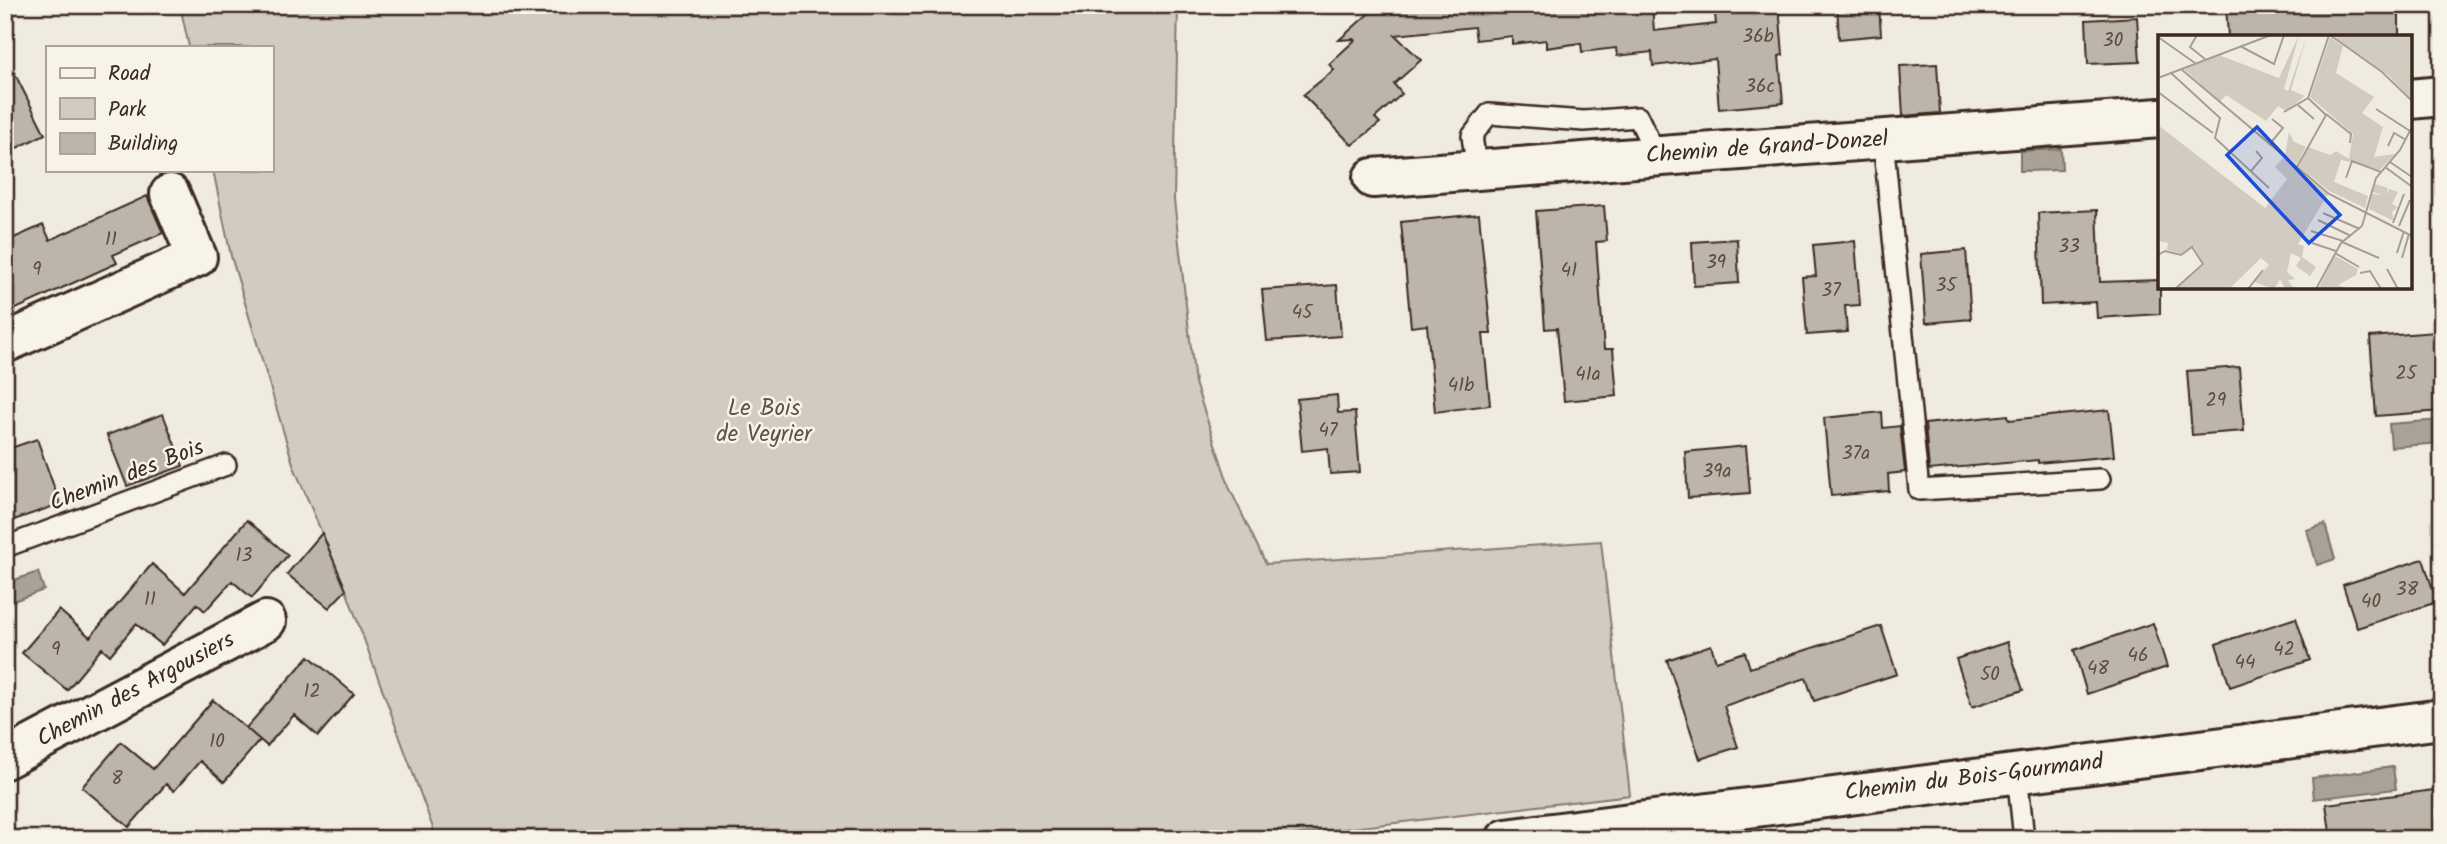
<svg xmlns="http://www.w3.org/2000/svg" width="2447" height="844" viewBox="0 0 2447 844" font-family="Kalam,sans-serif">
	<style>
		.green { fill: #d1cbc0; stroke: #867a6f; stroke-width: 2 }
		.water { fill: #aaa296; stroke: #7e7266; stroke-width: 2 }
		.building { fill: #bdb5aa; stroke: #3b2a1e; stroke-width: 2 }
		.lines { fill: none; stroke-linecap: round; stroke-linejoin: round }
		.lane-casing { stroke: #3b2a1e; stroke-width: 24 }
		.street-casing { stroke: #3b2a1e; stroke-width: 44 }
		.lane { stroke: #f7f3e8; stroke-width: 19 }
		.street { stroke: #f7f3e8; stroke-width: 38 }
		.labels { text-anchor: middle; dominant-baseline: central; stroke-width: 5; stroke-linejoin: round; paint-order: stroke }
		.number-label { font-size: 19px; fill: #5c4d41 }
		.street-label { font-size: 23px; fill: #3b2a1e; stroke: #f7f3e8 }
		.park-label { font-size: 23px; fill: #605246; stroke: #f7f3e8 }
		.inset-road { fill: none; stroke: #a79e92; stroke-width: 2 }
		.view { fill: #1d4ed8; fill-opacity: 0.15; stroke: #1d4ed8; stroke-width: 3.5 }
		.inset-edge { fill: none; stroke: #3b2a1e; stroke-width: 3.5 }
	</style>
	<rect width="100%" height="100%" fill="#efebe0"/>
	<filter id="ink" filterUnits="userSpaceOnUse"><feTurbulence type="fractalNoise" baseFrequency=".0143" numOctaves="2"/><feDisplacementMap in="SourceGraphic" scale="14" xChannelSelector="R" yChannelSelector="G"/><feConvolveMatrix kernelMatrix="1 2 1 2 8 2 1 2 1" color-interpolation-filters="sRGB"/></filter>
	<g filter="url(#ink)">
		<path class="green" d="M180,5H1178L1174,200L1195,383L1230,489L1266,564L1601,541L1630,795L1259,839H437L346,590L294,467L231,256L213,170H271V47H189Z"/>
		<path class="water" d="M2061,149L2062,170L2020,171V151Z
			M2440,420L2442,443L2391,447L2389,424Z
			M2325,524L2335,559L2317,565L2307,530Z
			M38,572L44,590L5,604V583Z
			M2393,767L2396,789L2314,799L2312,778Z"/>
		<path class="building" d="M1378,5H1652L1654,31L1716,24L1714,5H1779L1783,55L1779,56L1783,103L1719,109L1715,59L1653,66L1652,52L1617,56L1616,48L1582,52L1581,43L1546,48V40L1512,44V36L1476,40L1474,27L1395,35L1421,60L1394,84L1402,94L1375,118L1380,123L1352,145L1303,95L1334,70L1329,64L1355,40L1353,39L1339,40Z
			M1837,5H1879L1881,35L1839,39Z
			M2226,5H2399V37H2228Z
			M2137,17L2140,62L2088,64L2086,20Z
			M5,54L45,134L5,154Z
			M1937,64L1940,113L1903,116L1900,66Z
			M147,196L163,233L113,255L117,263L5,314V242L43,225L50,240Z
			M1604,206L1607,241L1596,242L1604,349H1613L1617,396L1564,401L1557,328L1545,329L1536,211Z
			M2097,210L2100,282L2160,280V314L2097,318L2096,302L2041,305L2038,213Z
			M1479,214L1491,334H1483L1490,405L1435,412L1427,325L1411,327L1401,222Z
			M1737,239L1739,283L1694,286L1692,242Z
			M1855,241L1860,305L1845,306L1847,332L1807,335L1802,277L1816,276L1813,245Z
			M1966,250L1971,319L1926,323L1921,254Z
			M1337,285L1341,336L1267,341L1262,290Z
			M2436,332L2442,411L2376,416L2370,337Z
			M2239,367L2244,431L2192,435L2187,371Z
			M1337,395L1338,413L1355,412L1360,472L1330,474L1328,448L1302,451L1297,399Z
			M2109,410L2114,456L2038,463V460L1929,470L1925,424L2008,415L2009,420Z
			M1882,412L1883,428L1900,426L1905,472L1888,474L1889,491L1831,496L1824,418Z
			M163,414L183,466L127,486L107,435Z
			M37,439L60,504L5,523V450Z
			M1746,446L1750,493L1688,498L1685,452Z
			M247,520L288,555L252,598L232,581L205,611L197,604L162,645L136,624L110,655L102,648L67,690L22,653L59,610L90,637L152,564L185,593Z
			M322,533L346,590L329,608L287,574Z
			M2423,559L2437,602L2357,628L2343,585Z
			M2296,618L2310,660L2230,687L2216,644Z
			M2153,623L2167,667L2087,694L2074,650Z
			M1881,626L1897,674L1814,701L1806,678L1724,706L1738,747L1700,759L1667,660L1711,645L1716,661L1745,652L1750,668Z
			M2007,642L2023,690L1972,707L1956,659Z
			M309,656L354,694L318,736L294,715L267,746L246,728Z
			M213,700L260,740L224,782L200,761L174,791L166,784L129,827L82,787L121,742L153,769Z
			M2442,789V839H2331L2326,804Z"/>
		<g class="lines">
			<g class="lane-casing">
				<path id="lane" d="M1883,140L1919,490L2100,479
					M1477,171L1472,136L1489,114L1584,121L1638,117L1657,157
					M5,547L226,465
					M2017,773L2024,839"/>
			</g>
			<g class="street-casing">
				<path id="street" d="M2410,99L2442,96
					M1373,178L2160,118
					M5,343L197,257L170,194
					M5,759L266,621
					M1506,839L2442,719"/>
			</g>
			<use href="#lane" class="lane"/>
			<use href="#street" class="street"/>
		</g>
	</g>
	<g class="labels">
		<g class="number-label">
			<text x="1758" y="37">36b</text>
			<text x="2113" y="41">30</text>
			<text x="1760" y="87">36c</text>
			<text x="111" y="240">11</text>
			<text x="2069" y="247">33</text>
			<text x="1716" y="263">39</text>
			<text x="37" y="270">9</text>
			<text x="1569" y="271">41</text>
			<text x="1946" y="286">35</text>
			<text x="1831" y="291">37</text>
			<text x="1302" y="313">45</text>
			<text x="2406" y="374">25</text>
			<text x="1588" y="375">41a</text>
			<text x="1461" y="386">41b</text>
			<text x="2216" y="401">29</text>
			<text x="1328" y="431">47</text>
			<text x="1856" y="454">37a</text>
			<text x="1717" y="472">39a</text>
			<text x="244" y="556">13</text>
			<text x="2407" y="590">38</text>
			<text x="150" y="600">11</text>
			<text x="2371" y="602">40</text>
			<text x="56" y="650">9</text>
			<text x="2284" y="650">42</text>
			<text x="2138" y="656">46</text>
			<text x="2245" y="663">44</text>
			<text x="2098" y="669">48</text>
			<text x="1990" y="675">50</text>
			<text x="312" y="692">12</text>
			<text x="217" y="742">10</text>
			<text x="117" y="779">8</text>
		</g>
		<g class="street-label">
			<text transform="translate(1767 148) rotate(-4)">Chemin de Grand-Donzel</text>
			<text transform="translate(127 476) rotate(-21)">Chemin des Bois</text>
			<text transform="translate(136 690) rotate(-28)">Chemin des Argousiers</text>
			<text transform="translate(1974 778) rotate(-7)">Chemin du Bois-Gourmand</text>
		</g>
		<g class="park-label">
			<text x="764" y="409">Le Bois<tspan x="764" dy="26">de Veyrier</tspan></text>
		</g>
	</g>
	<g transform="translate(2158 35)">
		<rect width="254" height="254" fill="#efebe0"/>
		<path d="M141,0L126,54L130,56L149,0L133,55L147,61L128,76L120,71L108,86L68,60L62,67L26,34L61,20L121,43ZM181,0H254V65L230,40L178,4ZM172,2L185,11L178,38L216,62L204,78L225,92L216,122L237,119L222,135L183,125L176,147L210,161L207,173L171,156L141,132L150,112L172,120L178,116L191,124L195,99L152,62ZM0,90L107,173L129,144L117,132L125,123L170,159L140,209L146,211L144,222L158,232L152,241L138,231L143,223L133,218L129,237L137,244L130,245L136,254H127L122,244L116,254L96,247L111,230L103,223L71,254L19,253L46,230L36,212L24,219L9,215L10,208L0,206ZM131,97L136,107L148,112L139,129L127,121ZM217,149L230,153L228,161L231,154L240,157L234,169L240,172L234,177L236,186L211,174L214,159L225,160L215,157ZM177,221L200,234L198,240L180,250L189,254H160Z" fill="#d1cbc0"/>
		<path class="inset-road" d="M39,0L32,12L47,24M172,0L224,37L254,66M0,2L37,28M82,11L116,29L126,0M23,34L171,159L254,201M13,38L62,83L57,103L111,153M0,43L113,0M0,57L55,98M140,70L156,84M218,74L252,96M126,77L150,63L171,0M168,79L193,99L192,108M111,110L125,93L114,84M230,111L236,98L248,105M232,127L254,142M139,132L168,80L150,63M227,132L253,151M93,136L104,123L98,116M188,143L194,126L223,137M165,178L202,194M160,185L193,201M235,188L246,159M241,191L252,165M153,196L185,206M184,207L221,223M154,208L178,216M177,218L201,232M239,218L246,196M0,220L7,216L23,220L34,212L45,229L17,254M244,223L251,199M229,234L240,254M202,238L212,236L223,254M90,254L105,235M158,254L183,208L204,191L218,143L242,115L254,92"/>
		<path class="view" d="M99,92L182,180L151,208L69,120Z"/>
		<rect width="254" height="254" class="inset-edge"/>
	</g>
	<rect width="2447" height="844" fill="none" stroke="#f7f3e8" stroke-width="28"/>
	<rect x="14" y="14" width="2419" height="816" fill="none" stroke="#3b2a1e" stroke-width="2.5" filter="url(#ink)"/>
	<rect x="46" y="46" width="228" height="126" fill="#f7f3e8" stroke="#aca397" stroke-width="2"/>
	<rect x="60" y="68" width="35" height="10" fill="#f7f3e8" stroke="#aca397" stroke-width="2"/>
	<text x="108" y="80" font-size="21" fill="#3b2a1e">Road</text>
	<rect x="60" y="98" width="35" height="21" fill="#d1cbc0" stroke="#aca397" stroke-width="2"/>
	<text x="108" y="116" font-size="21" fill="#3b2a1e">Park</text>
	<rect x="60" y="133" width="35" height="21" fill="#bdb5aa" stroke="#aca397" stroke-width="2"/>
	<text x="108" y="150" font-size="21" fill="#3b2a1e">Building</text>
</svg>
